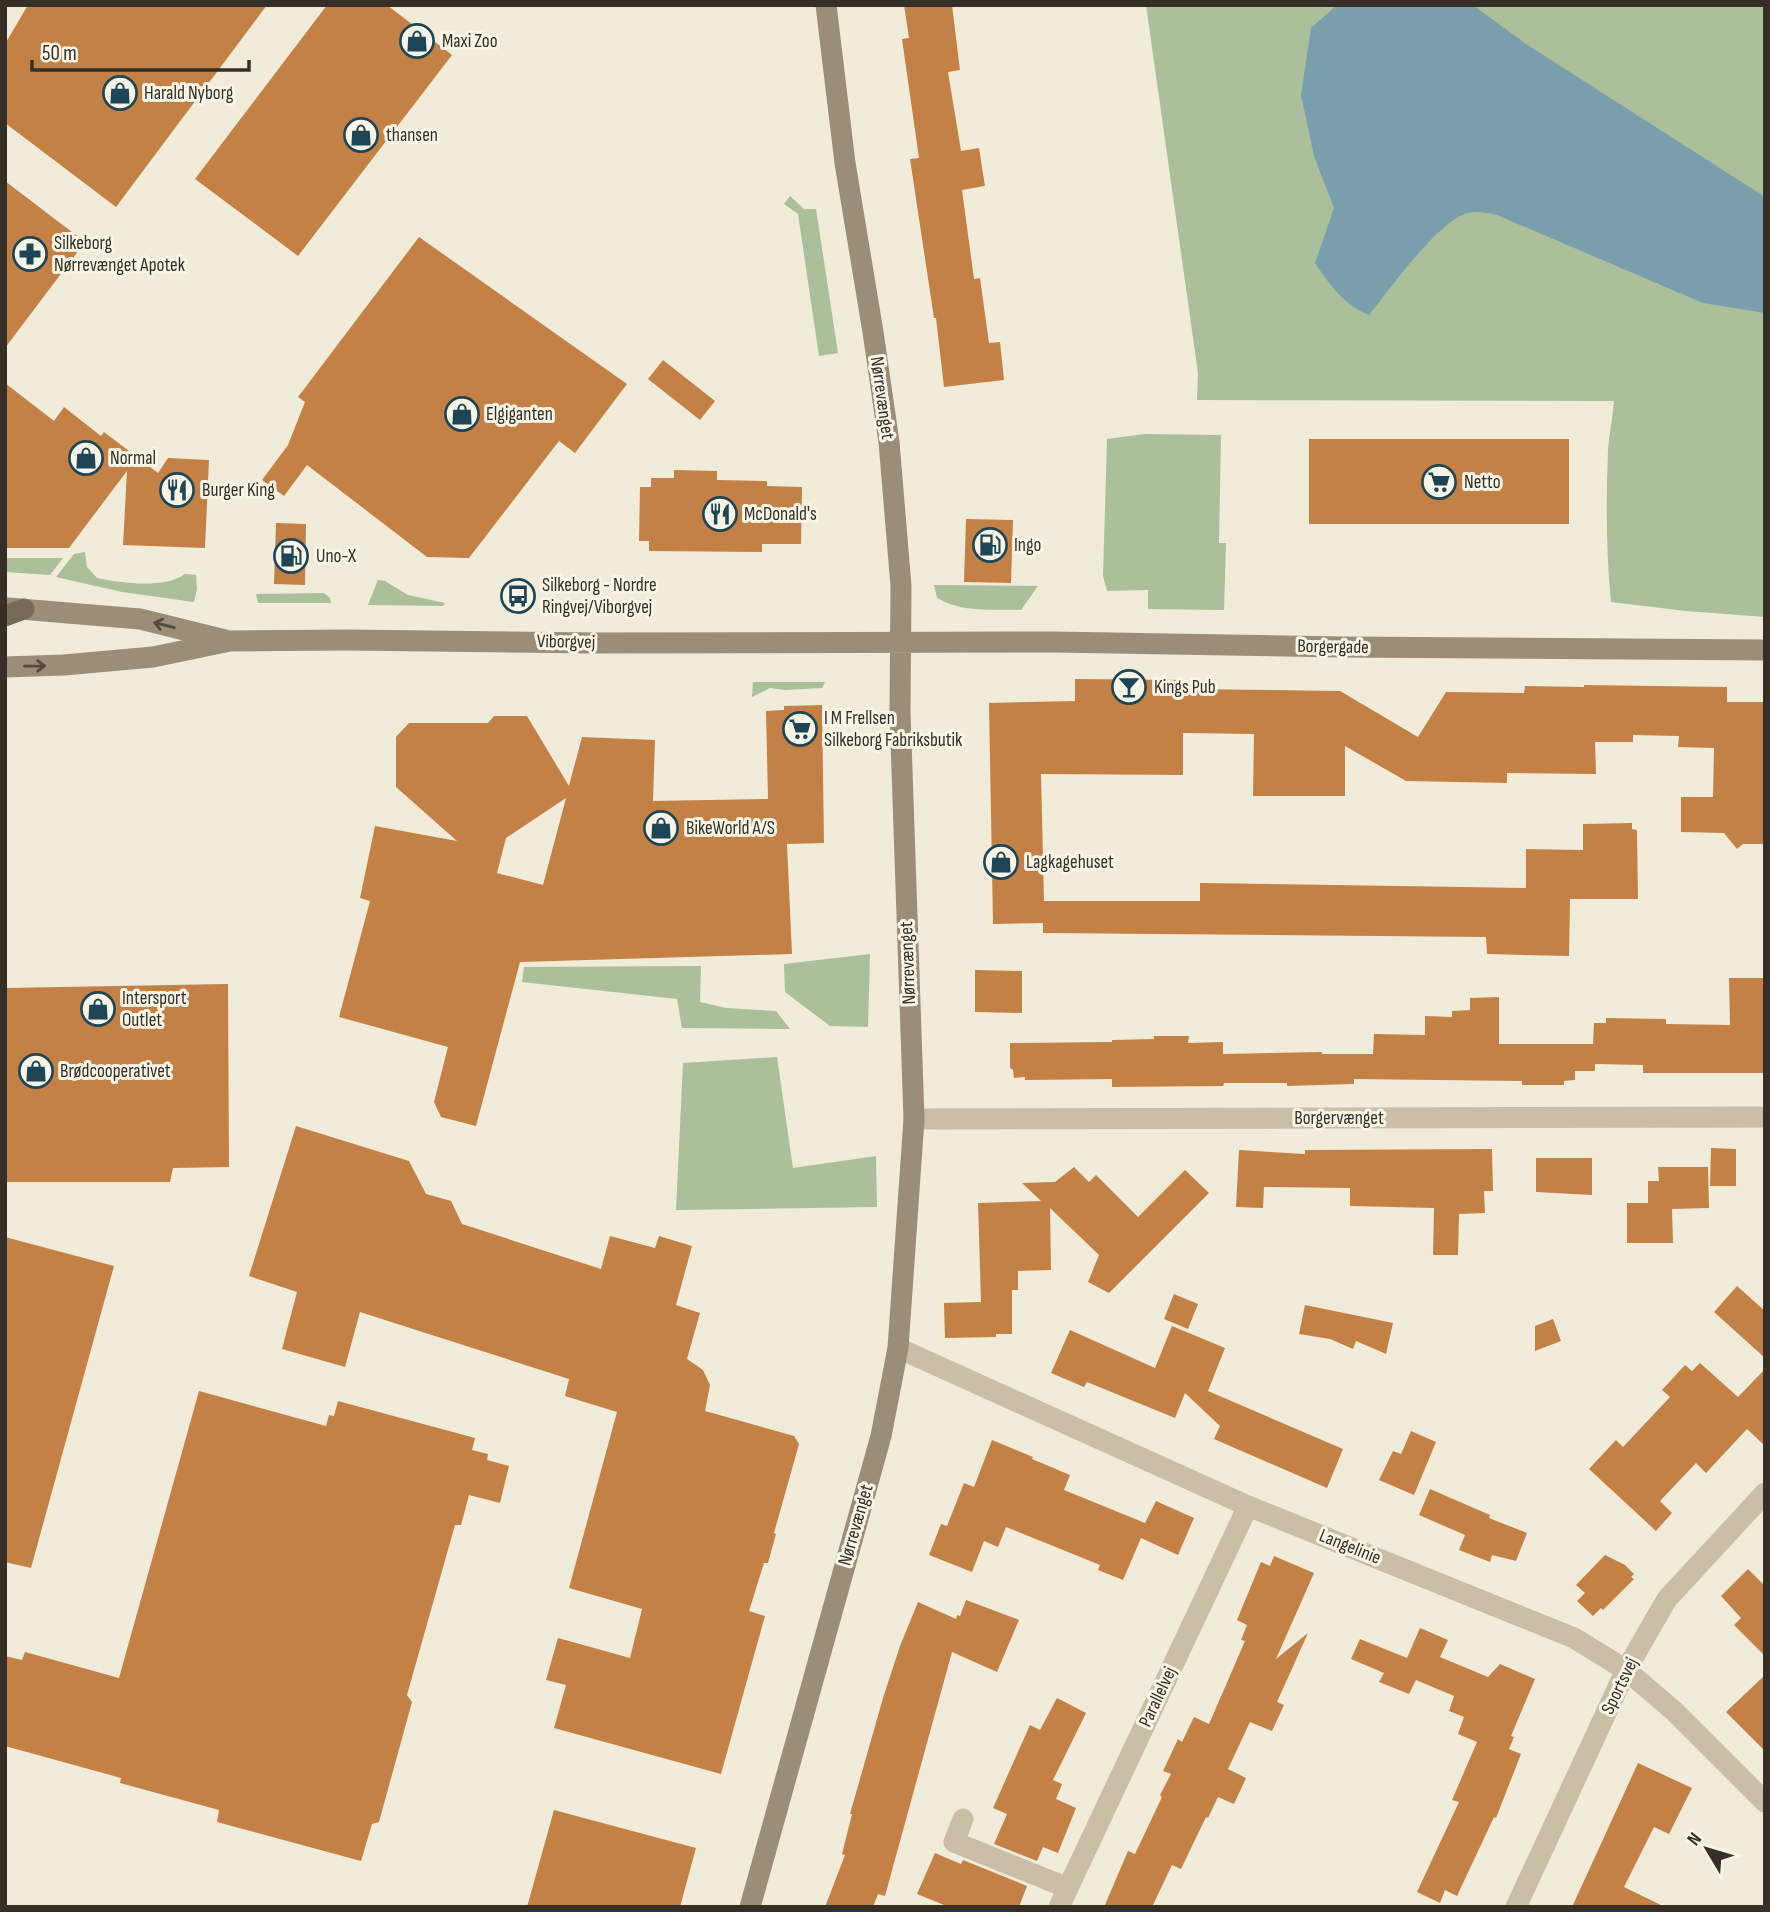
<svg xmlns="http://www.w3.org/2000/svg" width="1770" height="1912" viewBox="0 0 1770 1912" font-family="'Sofia Sans Condensed',sans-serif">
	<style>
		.green { fill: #aabf9a }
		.water { fill: #799fad }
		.building { fill: #c48145; fill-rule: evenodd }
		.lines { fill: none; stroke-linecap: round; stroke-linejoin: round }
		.street { stroke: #c9bea6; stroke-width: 21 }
		.secondary { stroke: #9c8d78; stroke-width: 21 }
		.primary { stroke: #776a58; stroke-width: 21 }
		.oneway { stroke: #544b3f }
		.labels { text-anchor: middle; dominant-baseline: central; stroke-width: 6; stroke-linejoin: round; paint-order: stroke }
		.poi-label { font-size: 19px; fill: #352f27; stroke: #f9f5e6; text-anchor: start }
		.street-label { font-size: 19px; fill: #352f27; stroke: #f9f5e6 }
	</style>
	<rect width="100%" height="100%" fill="#f1ebda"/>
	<path class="green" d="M1146,5H1765V617L1686,611L1611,602C1606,551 1606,501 1608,450C1609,434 1613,417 1614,401L1197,400L1198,373Z
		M790,196L804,209H816L838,353L819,356L798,214L784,204Z
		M1145,434L1221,435L1219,543H1226L1224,610L1148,609V590L1107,591L1103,576L1107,439Z
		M85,552L87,567L97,578C121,583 165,589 185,574L196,575L197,589L194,602L122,592L56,577L74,554Z
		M5,558H63L50,575L5,572Z
		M378,580L385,581L408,595L445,603L443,606L368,605Z
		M934,585H947L1038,586L1021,610C993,609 962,613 937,598Z
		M324,593L330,598L331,603H258L256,594Z
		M753,682H825L822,688L785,690L770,688L752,697Z
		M870,954L868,1027L830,1026L785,992L784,964Z
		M701,966L700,1002L726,1008L776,1011L790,1029L682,1028L677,999L522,982L524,967Z
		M777,1057L793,1168L876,1156L877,1207L676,1210L683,1063Z"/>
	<path class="water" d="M1337,5H1473L1526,44L1765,197V313L1703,303L1497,215C1486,213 1476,210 1465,214C1436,224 1390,289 1369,315C1344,305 1329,284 1315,263L1334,208L1314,156L1301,95L1311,28Z"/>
	<path class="building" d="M28,5H267L116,207L5,123V44Z
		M327,5H387L452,55L298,256L195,179Z
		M904,5H952L960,70L948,72L961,151L979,148L985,186L962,190L974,279L980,278L989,343L1000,342L1004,380L944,387L936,318H934L910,159L919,158L902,39L909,38Z
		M5,181L85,242L5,348Z
		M419,237L627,384L575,453L559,441L469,558L427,557L307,465L284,496L262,480L288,445L305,402L298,397Z
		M663,360L715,401L700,420L648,379Z
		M5,383L54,421L64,407L101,436L104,432L158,473L168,458L209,460L205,548L123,545L127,471L69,548H5Z
		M1309,439H1569V524H1309Z
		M674,470L717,471V480L767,481V486L802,487L801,544H762V552L649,551V541H639L640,487H651V478H674Z
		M966,519L1013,520L1011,583L964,582Z
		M276,523L306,524L305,585L274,584Z
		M1075,679L1186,680V689L1340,691L1418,737L1446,692L1524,693L1525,686L1584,687V685L1727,687V702H1765V844H1743L1737,849L1724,833L1681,832V797H1713L1714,748L1678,747L1679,736L1633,735V742H1595L1596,774L1507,773V783L1406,781L1345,746V796H1253L1254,734L1183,733V775L1041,774L1044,901H1200V883L1526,888V849L1583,850V824L1632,823V829L1637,830L1638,899H1570L1569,956L1487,954L1486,937L1043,933V923L993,924L989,703L1075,701Z
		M822,705L824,843L787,844L792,954L520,962L476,1126L441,1117L434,1102L448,1047L339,1017L370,901L360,898L375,826L457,841L396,787V737L409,723H488L494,716H527L569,786L582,737L655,740L653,801L768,799L766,711L784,710V706ZM566,798L543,885L497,873L506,838Z
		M975,970L1022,971V1013L975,1012Z
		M1729,978H1765V1072L1763,1073H1643V1065L1595,1064V1071H1575V1080L1564,1081V1085H1522V1081L1354,1079V1084L1287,1086V1083H1224L1223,1086L1112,1087V1079L1025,1080V1077L1014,1078L1013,1070L1010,1068V1043L1112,1042V1040L1154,1039V1036H1189L1188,1043L1223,1042V1054L1322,1052V1054H1373L1374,1034L1425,1035V1016L1452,1017V1011L1470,1010V998L1499,997V1044H1593L1594,1023H1606V1018L1666,1019V1024L1730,1025Z
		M228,984L229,1167L173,1168L170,1182H5V988Z
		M296,1126L409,1161L426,1194L451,1201L462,1224L601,1269L610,1236L655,1248L659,1236L692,1246L676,1305L700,1313L687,1359L703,1370L710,1385L705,1411L794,1436L799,1444L774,1533L776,1534L768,1563H764L749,1611L765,1616L721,1774L554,1728L566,1685L546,1680L558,1638L630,1658L642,1609L569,1588L617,1412L565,1396L569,1379L360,1312L345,1367L282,1349L297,1292L249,1276Z
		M1711,1148L1736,1149V1186H1710Z
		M1492,1149L1493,1191H1484L1485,1213L1459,1214L1458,1255H1433L1434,1208L1350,1206V1188L1264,1187L1263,1208L1236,1207L1239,1150L1305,1154V1150Z
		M1536,1158H1592V1195L1536,1192Z
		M1074,1167L1089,1182L1096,1175L1138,1217L1185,1170L1209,1193L1109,1293L1088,1282L1099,1255L1050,1208L1051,1270L1018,1271V1290H1012V1334H996V1337L945,1338L944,1303L981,1302L978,1203L1041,1201L1022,1183L1055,1182Z
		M1658,1167H1708L1709,1208L1672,1209L1673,1243H1627V1203H1648V1181H1659Z
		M5,1237L114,1266L31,1568L5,1562Z
		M1737,1286L1765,1311V1358L1714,1312Z
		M1174,1294L1198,1304L1188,1329L1164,1319Z
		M1305,1305L1393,1323L1386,1354L1356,1341L1353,1349L1330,1339L1299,1334Z
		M1553,1319L1561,1341L1535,1351V1326Z
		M1172,1326L1225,1348L1208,1391L1343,1449L1327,1488L1214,1439L1220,1426L1185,1393L1175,1418L1087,1382L1084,1387L1051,1373L1070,1330L1155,1368Z
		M1700,1363L1738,1397L1765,1369V1446L1747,1429L1706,1473L1696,1463L1660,1501L1672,1513L1656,1531L1589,1469L1616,1440L1623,1447L1670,1397L1662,1390L1685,1365L1692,1371Z
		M199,1391L326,1426L329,1415L334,1416L338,1401L475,1438L472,1450L488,1454L487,1460L509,1466L500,1503L469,1495L461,1525H455L407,1695L412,1702L379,1822L372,1824L361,1861L217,1822L219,1810L120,1783L121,1778L5,1746V1656L22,1660L25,1652L119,1678Z
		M1411,1431L1436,1442L1414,1495L1379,1480L1393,1451L1401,1454Z
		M992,1440L1033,1457L1032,1459L1070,1475L1064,1490L1145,1523L1156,1501L1194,1518L1178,1555L1141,1538L1123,1580L1098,1570L1100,1565L1006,1527L998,1547L984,1541L972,1572L929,1555L941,1524L947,1526L964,1483L974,1487Z
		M1430,1489L1490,1515L1489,1518L1527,1533L1516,1561L1492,1555L1490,1562L1459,1550L1465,1535L1419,1515Z
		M1605,1555L1625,1565L1634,1574L1631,1577L1634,1579L1603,1610L1601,1608L1593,1616L1577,1601L1585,1593L1576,1585Z
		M1274,1556L1314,1573L1276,1659L1308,1633L1277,1702L1284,1705L1272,1731L1250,1722L1228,1769L1246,1778L1234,1804L1218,1797L1208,1818L1206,1817L1181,1869L1172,1865L1152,1907H1104L1128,1851L1135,1854L1162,1797L1160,1795L1171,1774L1163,1771L1178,1739L1182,1742L1194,1717L1209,1724L1245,1641L1241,1640L1247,1625L1237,1620L1261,1562L1270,1566Z
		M1748,1569L1765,1586V1656L1734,1625L1741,1618L1721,1596Z
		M966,1600L1019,1620L997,1672L952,1652L885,1896L878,1894L873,1907H825L845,1855L842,1854L852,1814H850L883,1698L900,1646L918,1602L956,1619L957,1615L960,1616Z
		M1420,1628L1448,1640L1440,1657L1488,1677L1500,1664L1535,1679L1511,1736L1514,1737L1509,1749L1521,1754L1496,1818L1494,1817L1457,1896L1445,1890L1440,1903L1417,1892L1459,1802L1452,1800L1477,1742L1458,1734L1464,1717L1449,1711L1454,1696L1416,1680L1409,1694L1379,1682L1384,1673L1351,1659L1360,1639L1407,1658Z
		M1765,1675V1751L1726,1712Z
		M1057,1698L1086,1713L1053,1780L1062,1784L1056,1799L1076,1808L1058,1853L1043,1847L1037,1861L994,1844L1007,1814L993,1808L1030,1725L1040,1730Z
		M1638,1763L1692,1788L1669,1834L1654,1827L1624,1887L1665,1907H1572Z
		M554,1810L696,1848L680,1907H527Z
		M935,1853L961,1864L963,1860L1027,1886L1019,1907H949L917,1894Z"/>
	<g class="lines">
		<path class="street" d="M914,1119L1765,1117
			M898,1348L1248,1506L1574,1638L1626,1670L1674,1711L1765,1802
			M963,1819L954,1842L1068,1888
			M1059,1907L1248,1506
			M1516,1907L1626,1670L1667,1599L1765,1493"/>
		<path class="secondary" d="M8,608L140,619L225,640
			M5,667L64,665L153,657L230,641L347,640L596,643L1054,642L1343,647L1765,650
			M750,1907L881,1436L898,1348L914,1119L900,712L901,586L889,442L873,332L845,163L826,5"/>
		<path class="primary" d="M5,616L24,609"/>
	</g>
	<defs><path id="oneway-shaft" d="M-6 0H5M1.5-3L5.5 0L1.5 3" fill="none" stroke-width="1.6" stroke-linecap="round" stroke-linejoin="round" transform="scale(1.75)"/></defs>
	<g class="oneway">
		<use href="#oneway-shaft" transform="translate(164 625) rotate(-166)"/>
		<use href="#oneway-shaft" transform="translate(35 666) rotate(-1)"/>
	</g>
	<defs>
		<g id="shop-ring" transform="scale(1.75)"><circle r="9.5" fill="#f9f5e6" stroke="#1d4555" stroke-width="1.5"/><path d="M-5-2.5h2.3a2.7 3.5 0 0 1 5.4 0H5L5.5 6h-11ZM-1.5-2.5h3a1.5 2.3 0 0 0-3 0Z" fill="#1d4555"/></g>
		<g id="pharmacy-ring" transform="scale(1.75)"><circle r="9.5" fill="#f9f5e6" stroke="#1d4555" stroke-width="1.5"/><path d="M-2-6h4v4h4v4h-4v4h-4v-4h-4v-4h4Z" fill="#1d4555"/></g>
		<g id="supermarket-ring" transform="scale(1.75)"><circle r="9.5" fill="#f9f5e6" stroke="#1d4555" stroke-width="1.5"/><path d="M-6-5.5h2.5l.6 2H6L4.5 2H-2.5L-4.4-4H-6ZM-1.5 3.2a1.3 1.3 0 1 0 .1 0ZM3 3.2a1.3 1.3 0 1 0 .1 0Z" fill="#1d4555"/></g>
		<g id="restaurant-ring" transform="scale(1.75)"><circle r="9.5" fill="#f9f5e6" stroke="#1d4555" stroke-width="1.5"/><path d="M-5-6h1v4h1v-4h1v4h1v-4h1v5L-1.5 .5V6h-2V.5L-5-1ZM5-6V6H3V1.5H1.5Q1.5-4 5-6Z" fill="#1d4555"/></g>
		<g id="fuel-ring" transform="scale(1.75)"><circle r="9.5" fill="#f9f5e6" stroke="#1d4555" stroke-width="1.5"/><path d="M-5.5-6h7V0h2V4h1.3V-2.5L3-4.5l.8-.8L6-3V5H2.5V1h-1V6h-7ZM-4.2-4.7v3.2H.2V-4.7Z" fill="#1d4555"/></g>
		<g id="bus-ring" transform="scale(1.75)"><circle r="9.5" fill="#f9f5e6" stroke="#1d4555" stroke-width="1.5"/><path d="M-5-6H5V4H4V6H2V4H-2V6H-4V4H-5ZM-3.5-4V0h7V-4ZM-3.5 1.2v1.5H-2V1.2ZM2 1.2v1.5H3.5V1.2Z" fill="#1d4555"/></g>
		<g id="bar-ring" transform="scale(1.75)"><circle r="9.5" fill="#f9f5e6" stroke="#1d4555" stroke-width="1.5"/><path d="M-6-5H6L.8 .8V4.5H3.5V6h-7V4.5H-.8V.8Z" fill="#1d4555"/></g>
	</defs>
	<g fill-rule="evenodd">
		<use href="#shop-ring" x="417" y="41"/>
		<use href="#shop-ring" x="120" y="93"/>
		<use href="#shop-ring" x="361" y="135"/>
		<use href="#pharmacy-ring" x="30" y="254"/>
		<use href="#shop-ring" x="462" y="414"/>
		<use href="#shop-ring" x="86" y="458"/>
		<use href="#supermarket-ring" x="1439" y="482"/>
		<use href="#restaurant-ring" x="177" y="490"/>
		<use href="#restaurant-ring" x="720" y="514"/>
		<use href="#fuel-ring" x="990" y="545"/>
		<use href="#fuel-ring" x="291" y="556"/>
		<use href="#bus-ring" x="518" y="596"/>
		<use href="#bar-ring" x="1129" y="687"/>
		<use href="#supermarket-ring" x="800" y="729"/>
		<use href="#shop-ring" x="661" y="828"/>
		<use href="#shop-ring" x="1001" y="862"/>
		<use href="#shop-ring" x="98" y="1009"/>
		<use href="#shop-ring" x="36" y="1071"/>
	</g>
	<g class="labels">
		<g class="poi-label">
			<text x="442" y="41">Maxi Zoo</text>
			<text x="144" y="93">Harald Nyborg</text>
			<text x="386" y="135">thansen</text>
			<text x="54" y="243">Silkeborg<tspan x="54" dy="22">Nørrevænget Apotek</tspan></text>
			<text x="486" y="414">Elgiganten</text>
			<text x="110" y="458">Normal</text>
			<text x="1464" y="482">Netto</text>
			<text x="202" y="490">Burger King</text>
			<text x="744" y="514">McDonald's</text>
			<text x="1014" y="545">Ingo</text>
			<text x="316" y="556">Uno-X</text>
			<text x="542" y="585">Silkeborg - Nordre<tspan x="542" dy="22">Ringvej/Viborgvej</tspan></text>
			<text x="1154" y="687">Kings Pub</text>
			<text x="824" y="718">I M Frellsen<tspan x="824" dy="22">Silkeborg Fabriksbutik</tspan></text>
			<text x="686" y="828">BikeWorld A/S</text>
			<text x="1026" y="862">Lagkagehuset</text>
			<text x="122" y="998">Intersport<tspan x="122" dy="22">Outlet</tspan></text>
			<text x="60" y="1071">Brødcooperativet</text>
		</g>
		<g class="street-label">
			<text transform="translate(882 398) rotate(82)">Nørrevænget</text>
			<text transform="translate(566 642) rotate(1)">Viborgvej</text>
			<text transform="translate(1333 647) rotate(1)">Borgergade</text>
			<text transform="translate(908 963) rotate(-92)">Nørrevænget</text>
			<text x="1339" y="1118">Borgervænget</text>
			<text transform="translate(856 1525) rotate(-74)">Nørrevænget</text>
			<text transform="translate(1350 1547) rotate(22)">Langelinie</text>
			<text transform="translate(1620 1686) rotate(-64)">Sportsvej</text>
			<text transform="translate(1158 1697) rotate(-65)">Parallelvej</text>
		</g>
	</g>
	<rect width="1770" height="1912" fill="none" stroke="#352f27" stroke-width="14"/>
	<g transform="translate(1707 1849) rotate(308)" stroke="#f9f5e6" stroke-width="5" paint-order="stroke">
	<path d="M0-5L12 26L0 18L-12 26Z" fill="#352f27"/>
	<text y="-10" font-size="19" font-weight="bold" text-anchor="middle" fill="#352f27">N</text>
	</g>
	<path d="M32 60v10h217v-10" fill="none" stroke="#352f27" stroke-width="3.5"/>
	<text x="42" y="60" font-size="21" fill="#352f27" stroke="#f9f5e6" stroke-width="5" paint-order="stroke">50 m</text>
</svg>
